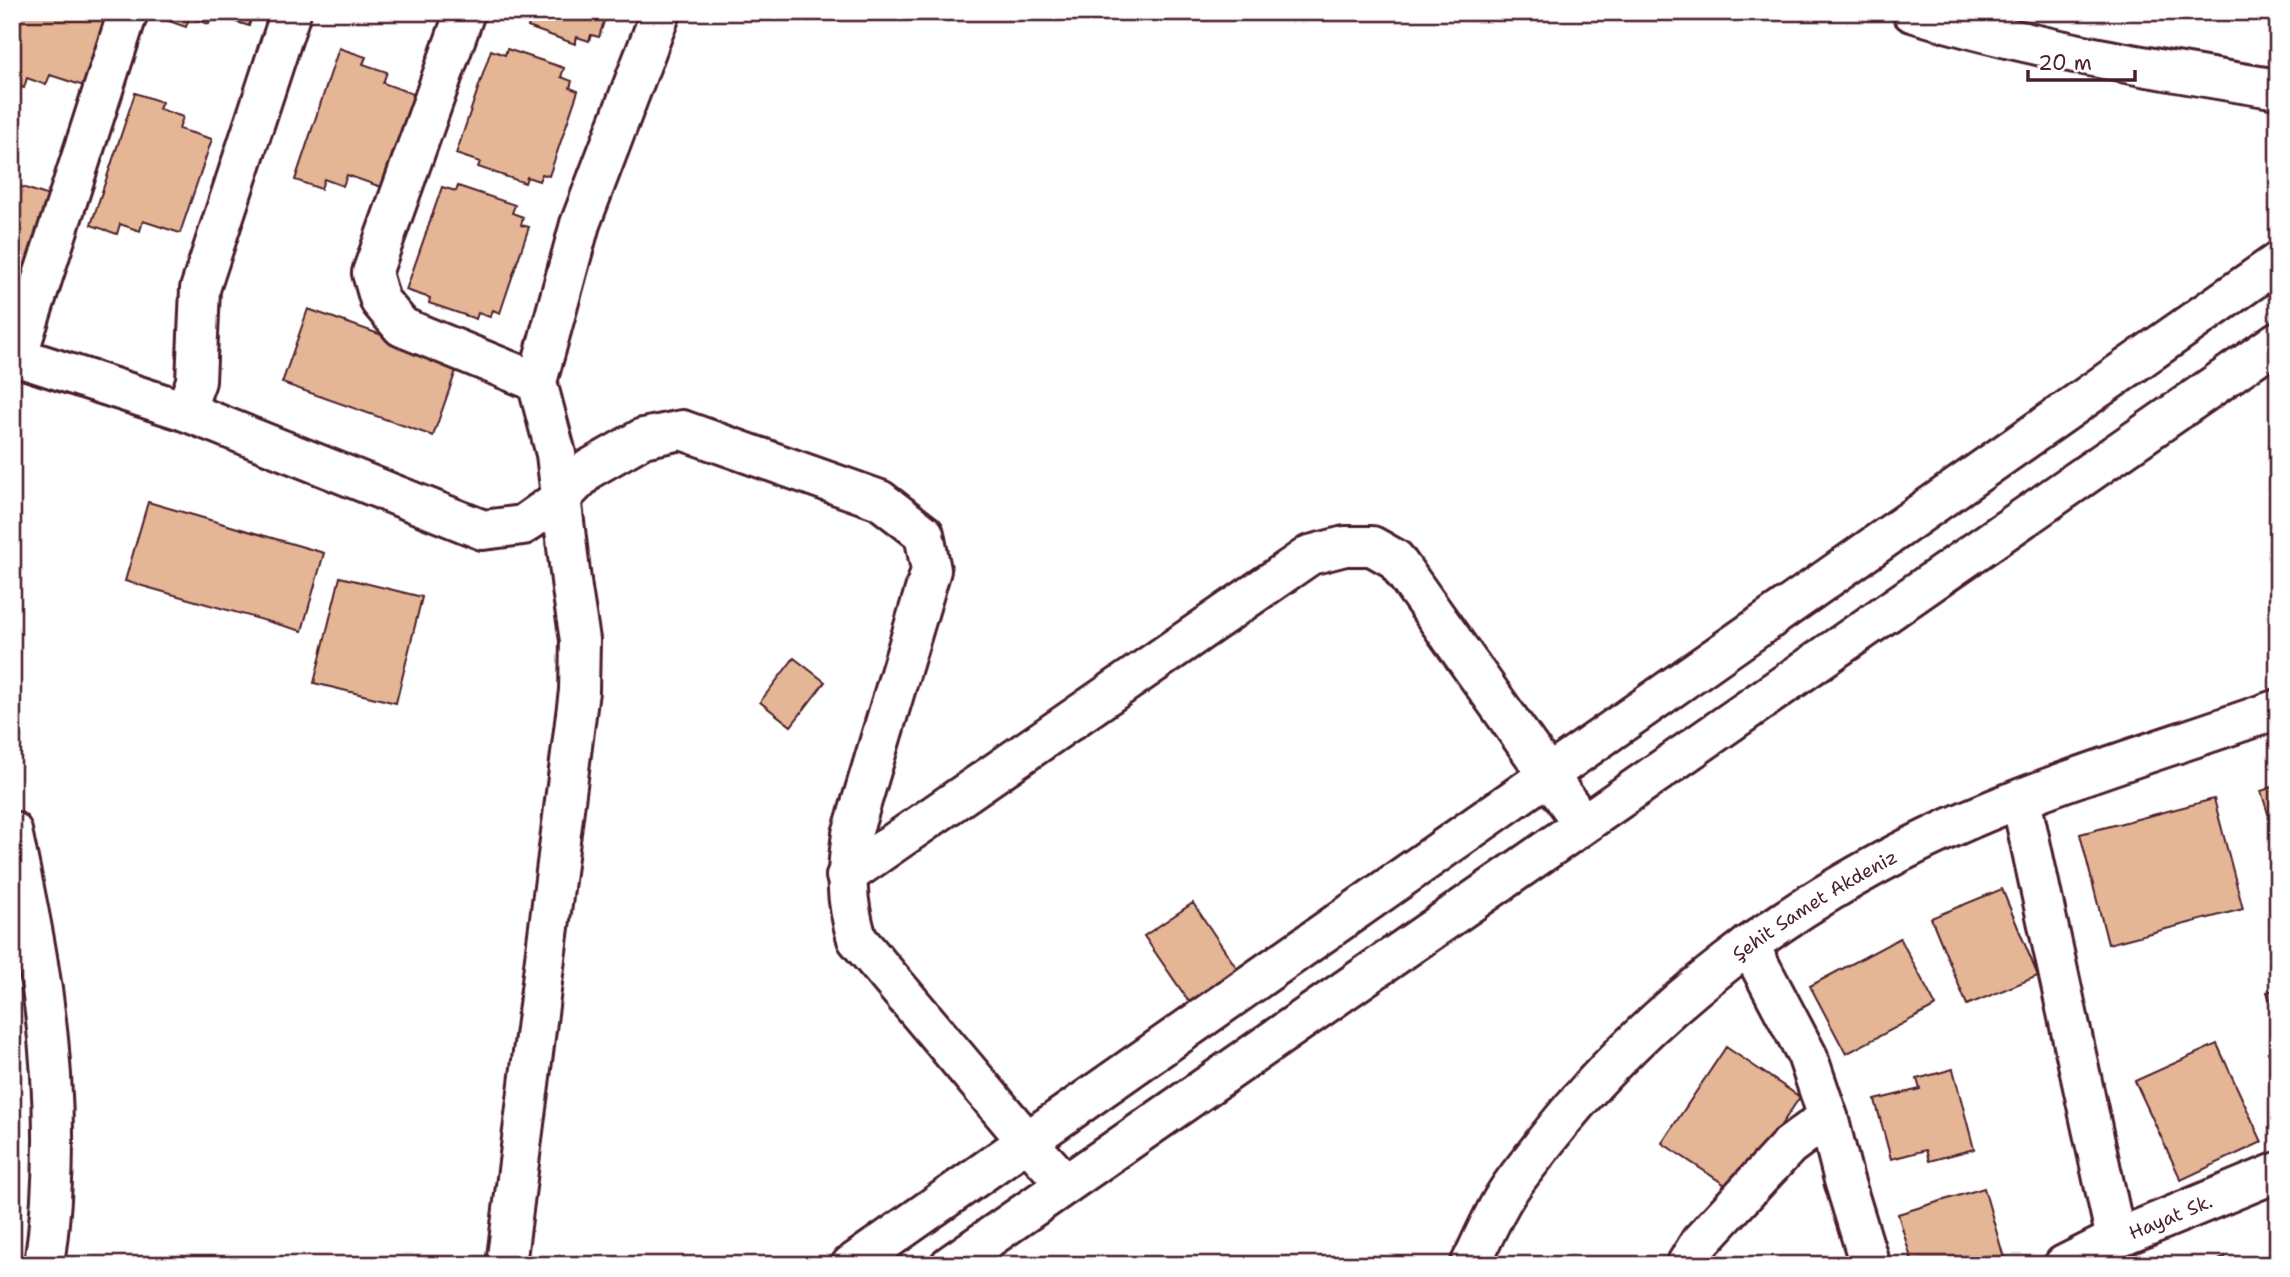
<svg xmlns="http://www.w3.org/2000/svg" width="2290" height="1277" viewBox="0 0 2290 1277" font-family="'Shantell Sans',sans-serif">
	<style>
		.building { fill: #e5b696; stroke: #4a1f2b; stroke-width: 2 }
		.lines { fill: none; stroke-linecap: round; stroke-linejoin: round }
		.minor-casing { stroke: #4a1f2b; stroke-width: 44 }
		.minor { stroke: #fff; stroke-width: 38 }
		.labels { text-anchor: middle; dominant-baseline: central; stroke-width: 6; stroke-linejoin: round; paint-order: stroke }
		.street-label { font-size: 19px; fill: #4a1f2b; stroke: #fff }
	</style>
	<rect width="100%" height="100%" fill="#fff"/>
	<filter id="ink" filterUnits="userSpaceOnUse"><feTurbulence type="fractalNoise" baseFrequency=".0143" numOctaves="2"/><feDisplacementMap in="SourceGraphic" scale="14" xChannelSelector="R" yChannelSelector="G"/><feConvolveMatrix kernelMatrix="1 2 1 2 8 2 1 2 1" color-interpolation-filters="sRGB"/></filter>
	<g filter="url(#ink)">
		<path class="building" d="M20,12H112L87,87L50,75L46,85L27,78L24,88L12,84V35Z
			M162,12H253L249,26L212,14L209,24L189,17L186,27L160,18Z
			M506,12H607L599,37L591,35L589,41L577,37L575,44L528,27L529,23L505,15Z
			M339,48L366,57L363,64L387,72L383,83L416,95L384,188L347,175L343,186L324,179L321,189L295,180Z
			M507,49L564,68L561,77L572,81L570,88L578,91L549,176L542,174L539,181L527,177L525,183L478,167L480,162L456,154L491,50L505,55Z
			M135,93L162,102L159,109L183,117L179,129L212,139L180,233L143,221L140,231L120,224L117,234L91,225Z
			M12,171L20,174L16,185L49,196L17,290L12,288Z
			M458,186L515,205L512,213L523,217L521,225L529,227L500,313L493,310L490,317L478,313L476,319L429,303L430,298L406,290L442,187L456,191Z
			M308,309L459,362L433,436L282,383Z
			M148,502L324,553L302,631L125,581Z
			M340,577L422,597L396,703L314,683Z
			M794,658L825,682L791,726L760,702Z
			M2278,785V823L2277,821L2271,823L2261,791Z
			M2214,799L2243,909L2108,944L2080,834Z
			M2002,889L2038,976L1967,1005L1931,918Z
			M1193,903L1238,970L1190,1003L1144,936Z
			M2278,936V957L2271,939Z
			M1900,938L1936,1006L1846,1054L1810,986Z
			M2278,988V1021L2267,992Z
			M2217,1044L2262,1142L2181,1180L2135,1081Z
			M1726,1047L1800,1097L1736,1192L1662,1143Z
			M2278,1047V1075L2268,1052Z
			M1953,1069L1974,1149L1929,1161L1926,1150L1891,1159L1875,1100L1920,1089L1917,1079Z
			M1984,1188L2006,1265H1913L1898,1214Z
			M2225,1257L2228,1265H2209Z"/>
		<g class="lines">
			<g class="minor-casing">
				<g id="minor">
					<path d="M465,12L372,273L380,301L402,327L537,382"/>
					<path d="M1912,12C2031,49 2155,69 2278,89"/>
					<path d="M12,355L185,411L483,530L523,525L561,498L589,469L643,438L682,430L880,500L924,534L931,570L852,834C846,878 845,896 857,939L1027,1141L1066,1184"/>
					<path d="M17,357L128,12"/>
					<path d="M185,411L196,381L200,289L291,12"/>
					<path d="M2021,800L2116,1239"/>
					<path d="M12,831C21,873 30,915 37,957C54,1057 59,1164 44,1265"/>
					<path d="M846,876L1310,555L1345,546H1372L1395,559L1583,824"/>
					<path d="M1749,945L1807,1055L1828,1117L1844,1180L1870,1265"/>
					<path d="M506,1265L579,691L580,640L572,589L556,454L537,382L580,224L661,12"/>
					<path d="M851,1265L2278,262"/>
					<path d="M950,1265L2278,341"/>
					<path id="s1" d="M1470,1265C1482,1241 1492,1216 1506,1194C1517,1176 1532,1160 1544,1143C1650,1006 1793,900 1950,828C2056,780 2168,748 2278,709"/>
					<path d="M1686,1265L1700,1242L1789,1146L1828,1117"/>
					<path id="s2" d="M2064,1265L2116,1239L2278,1172"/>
				</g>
			</g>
			<use href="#minor" class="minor"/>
		</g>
	</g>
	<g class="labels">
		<g class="street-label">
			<text stroke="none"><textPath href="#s1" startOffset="506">Şehit Samet Akdeniz</textPath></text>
			<text stroke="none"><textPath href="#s2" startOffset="117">Hayat Sk.</textPath></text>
		</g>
	</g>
	<rect width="2290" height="1277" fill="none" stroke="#fff" stroke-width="42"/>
	<rect x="21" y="21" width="2248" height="1235" fill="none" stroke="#4a1f2b" stroke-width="2.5" filter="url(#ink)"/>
	<path d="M2028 70v10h107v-10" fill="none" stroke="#4a1f2b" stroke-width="3.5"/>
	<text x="2038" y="70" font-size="21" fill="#4a1f2b" stroke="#ffffff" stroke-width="5" paint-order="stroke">20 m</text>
</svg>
